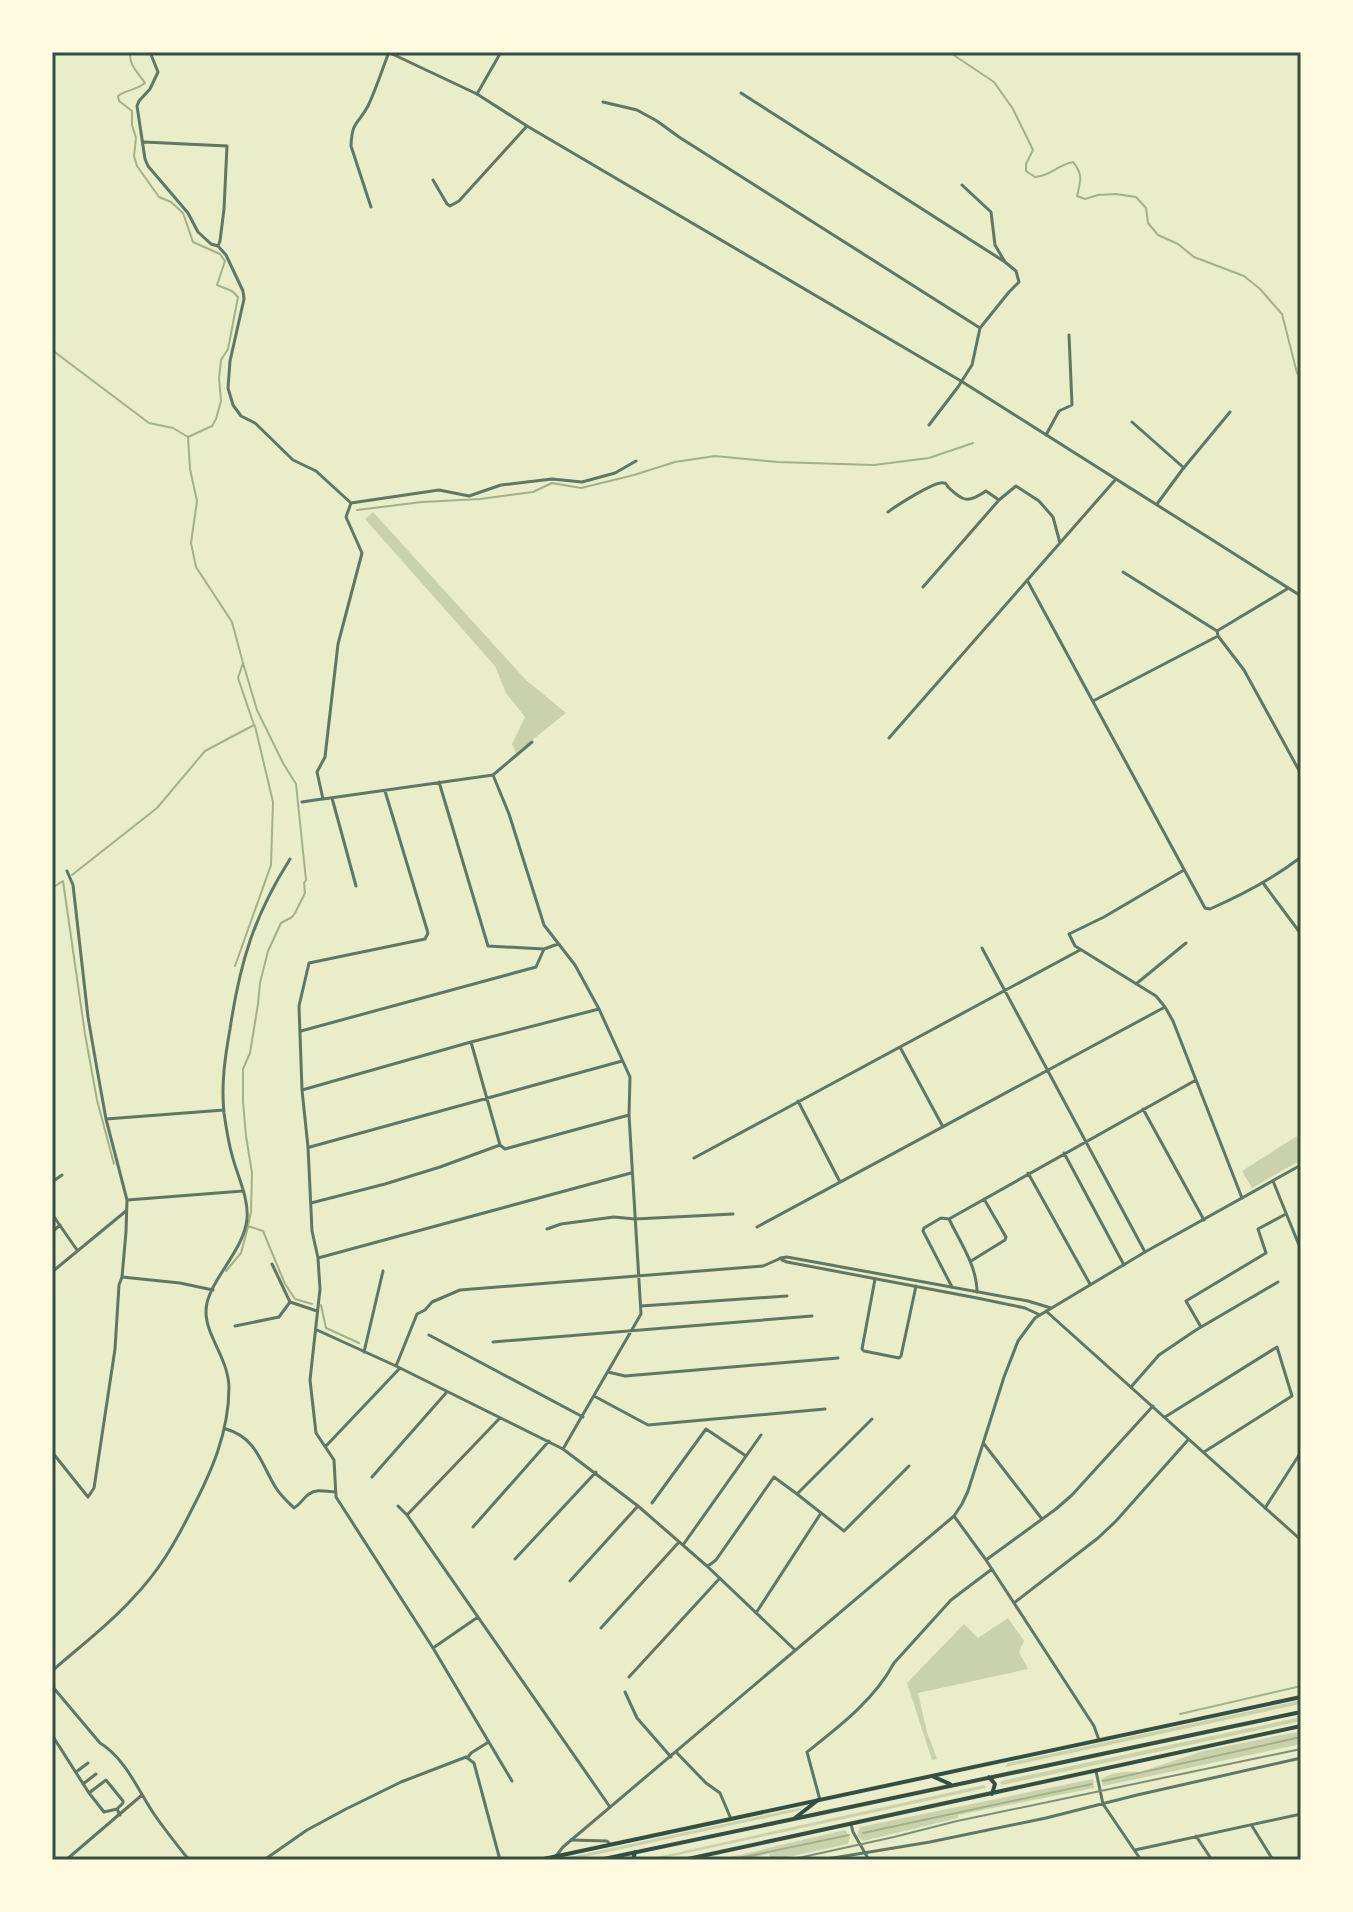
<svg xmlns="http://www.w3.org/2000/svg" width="1353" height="1912" viewBox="0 0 1353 1912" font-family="'IBM Plex Serif',serif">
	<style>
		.green { fill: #cad2ad }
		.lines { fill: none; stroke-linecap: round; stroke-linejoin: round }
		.stream { stroke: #a3b18a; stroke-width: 2 }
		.minor { stroke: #617663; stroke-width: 3 }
		.tertiary { stroke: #617663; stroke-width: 3 }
		.secondary { stroke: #344e41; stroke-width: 4 }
		.trunk { stroke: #344e41; stroke-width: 4 }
		.rail { stroke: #7c8e77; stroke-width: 2 }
		.neatline { fill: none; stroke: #344e41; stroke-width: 3 }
	</style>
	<rect width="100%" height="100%" fill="#e9edc9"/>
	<path class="green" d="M373,512L526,680L566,713L516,753L512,744L525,717L506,693L495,666L365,519Z
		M1297,1136L1301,1142V1160L1252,1188L1242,1171Z
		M1008,1618L1024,1641L1019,1652L1028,1669L918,1693L927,1732L937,1759L932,1760L907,1683L964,1624L978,1638Z
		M1301,1700V1704L1005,1767L1008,1763Z
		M1301,1717V1721L1002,1785L1000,1783L1001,1781Z
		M1301,1731V1744L1103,1786L1101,1779C1112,1772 1128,1771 1140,1772L1203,1751Z
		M1093,1779L1094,1788L958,1815V1818L863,1841L857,1835L860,1827Z
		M984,1785L986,1788L655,1860H643Z
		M803,1807L798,1811L571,1860H556Z
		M845,1830L850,1837L848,1844L774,1860H771L769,1854L739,1860H718Z"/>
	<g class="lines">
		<path class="stream" d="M130,52C129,66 138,72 145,83C137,90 125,90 118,96L119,101L132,111V125L136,138L134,156L137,166L159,197L171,202L183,213L193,242L220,254L225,261L217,285L232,291L238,297L228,349L221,360L219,378L221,401L216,419L212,426L188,437
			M949,52L994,82L1013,109L1033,150L1026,164V171L1035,177C1051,176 1057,165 1073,162C1083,174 1081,180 1077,196L1085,199L1098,195L1116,194L1136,197L1146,208L1148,223L1158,235L1178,244L1194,257L1244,276L1260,289L1282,314L1297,373L1301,378
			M52,350L149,423L173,428L188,437L190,469L197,501L191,543L196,567L232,622L243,663L238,678L254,725L205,751L157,808L72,875
			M357,510L422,502L480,499L533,492L552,483L581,488L634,475L675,462L715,456L777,462L874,465L929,458L973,443
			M243,663L257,710L283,763L296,784L306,880L304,883L305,893L295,913L292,917L281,923L268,951L260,983L258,1004L250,1053L243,1069V1102L246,1136L252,1173L251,1212L248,1226L263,1231L285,1284L295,1299L312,1304
			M52,888L63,881L85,1034L97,1100L114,1164
			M235,966L271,865L273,802L255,726
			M226,1271L241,1253L248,1227
			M321,1305L326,1328L359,1343
			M1180,1714L1301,1686
			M1103,1781L1301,1737
			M863,1833L1092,1784
			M730,1860L849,1835"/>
		<path class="minor" d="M150,52L158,72L150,89L139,101L137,106L145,159L148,166L188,213L198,232L211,244L218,246L226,255L243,291L244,299L230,361L228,388L233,405L241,416L255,423L293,460L316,471L351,503L346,517L362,553L338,644L325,757L317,772L323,799L493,775L509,814L544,925L575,965L599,1009L630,1077L629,1115L641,1314L563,1449
			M741,93L1005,262
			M477,94L501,52
			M603,102L637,110L657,121L679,137L980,328
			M144,142L227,146L224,209L220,241L218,246
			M433,180L447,204L450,206L459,201L527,126
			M371,207L351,146C352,120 358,125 368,106C376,89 382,70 389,52
			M1132,422L1184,468
			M929,425L958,387L972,365L980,328L1009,292L1019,282L1016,271L1005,262L995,245L991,212L962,185
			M1046,435L1059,411L1072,405L1069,335
			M351,503L439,490L469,496L501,485L552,479L582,482L615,473L636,461
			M1157,504L1182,470L1230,412
			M888,512C896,506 936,480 944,483C946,483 947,485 948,487C963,501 967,504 986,491L999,500
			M1123,572L1217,631L1218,636
			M1027,580L1205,908L1210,909C1242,895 1273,879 1301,857
			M923,587L999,500L1016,486L1039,501L1053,517L1060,543
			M1217,631L1287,589
			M1093,701L1218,636L1244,670L1301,774
			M889,738L1116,479
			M493,775L532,742
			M439,782L488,946L544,949L558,944
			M385,791L428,933L425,939L309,963L299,1006L302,1090L308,1147L312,1231L318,1258L320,1289L310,1380L316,1433L334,1460L336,1497L433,1648L512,1781
			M332,798L356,886
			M302,802L322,799
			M1184,870L1104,917L1069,934L1075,946L1156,996L1165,1007L1173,1021L1242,1198
			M1263,883L1301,934
			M982,948L1145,1252
			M1136,984L1186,943
			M301,1031L536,967L544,949
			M471,1042L500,1145
			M901,1049L943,1127
			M302,1090L471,1042L599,1009
			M798,1101L840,1182
			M1143,1109L1204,1220
			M106,1119L224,1110
			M310,1147L622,1061
			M1064,1153L1124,1265
			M694,1158L1080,950
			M1028,1173L1090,1284
			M1273,1181L1301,1250
			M52,1182L62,1175
			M127,1200L243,1191
			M311,1203L385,1184L440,1167L500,1145L505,1149L629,1115
			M52,1214L77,1250
			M949,1219L941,1218L924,1228L923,1231L952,1287
			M757,1227L1165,1007
			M547,1229L561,1224L614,1217L635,1219L733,1214
			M52,1232L60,1225
			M318,1258L631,1173
			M971,1261L1005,1240L1006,1237L984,1199
			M272,1264L290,1302L317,1311
			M52,1272L126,1211
			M122,1277L180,1283L213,1290
			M875,1279L862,1349L864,1351L899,1358L901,1356L916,1286
			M977,1292C977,1266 960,1242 949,1219L1196,1080
			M641,1306L787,1296
			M235,1326L279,1317L290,1302
			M1201,1327L1186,1301L1266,1253L1258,1229L1286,1214
			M317,1330L396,1366L563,1449L638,1506L708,1567L795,1650
			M429,1335L583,1417
			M493,1342L812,1316
			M364,1352L383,1271
			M396,1366L417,1314L425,1310L432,1302L460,1290L763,1266L779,1259
			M608,1372L625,1376L838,1358
			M1131,1387L1159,1355L1196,1330L1278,1282
			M594,1396L648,1425L825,1409
			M1165,1417L1277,1347L1292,1396L1204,1452
			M872,1419L797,1494L844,1531L909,1466
			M226,1429C257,1438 261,1464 276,1488C281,1496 288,1502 294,1508C301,1504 303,1498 309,1494C317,1488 327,1492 336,1492
			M984,1444L1042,1519
			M326,1446L400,1368
			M52,1452L88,1497L94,1488L115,1349L119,1285L122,1277L126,1232L127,1200L106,1119L97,1069L88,1017L73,885L67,871
			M372,1477L446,1393
			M652,1503L706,1429L746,1456
			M398,1506L407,1515L610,1807
			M1265,1508L1301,1452
			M407,1515L499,1419
			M954,1516L986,1560L1094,1726L1099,1740
			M473,1527L549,1441
			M683,1545L761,1435
			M515,1559L596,1472
			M986,1560L1056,1509L1072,1495L1153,1406
			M708,1566L716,1560L774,1477L797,1494
			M570,1581L637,1507
			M1014,1603L1098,1538L1116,1521L1188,1440
			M756,1613L821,1513
			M601,1628L679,1542
			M433,1648L478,1617
			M52,1671C79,1647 109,1625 133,1598C158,1572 174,1545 190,1513C211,1473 229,1433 229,1387C228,1358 206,1336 206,1312C205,1284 244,1252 247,1219C249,1198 237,1175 232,1155C228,1141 226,1127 224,1113C221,1084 225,1057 230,1029C240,962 254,916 290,859
			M629,1677L720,1578
			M52,1686L100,1743C125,1758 138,1790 154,1814C165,1830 177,1845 189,1860
			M625,1692L637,1718L671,1757
			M52,1735L89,1793L104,1812L117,1809L120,1815
			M676,1752L706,1783L720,1793L731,1819
			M468,1757L471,1753L487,1743
			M76,1772L88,1763
			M83,1784L96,1774
			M89,1793L106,1780L123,1801V1803L117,1809
			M820,1800L807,1752C840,1726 874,1700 894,1663L951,1600L992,1569
			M851,1824L853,1832L869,1860
			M1252,1826L1273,1860
			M1196,1836L1212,1860
			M571,1840L607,1841L610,1844
			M1135,1850L1301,1814
			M66,1860L142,1795
			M264,1860L307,1830L346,1809L401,1782L466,1757L474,1763L500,1860"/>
		<path class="tertiary" d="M388,52L477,94L527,126L961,381L1301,596
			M780,1258L787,1257L1028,1301L1051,1308
			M782,1260L787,1262L977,1298L1025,1308L1040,1315
			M1046,1311L1301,1540
			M1096,1771L1103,1804L1141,1860
			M556,1856L563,1847L954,1516L962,1504L968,1491L1004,1377L1018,1341L1035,1318L1145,1252L1301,1165
			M821,1860L930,1842L1046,1818L1137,1795L1301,1758"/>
		<path class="secondary" d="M539,1860L1301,1697"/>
		<path class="trunk" d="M932,1776L950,1784
			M989,1777L995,1784L992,1794
			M795,1818L818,1800
			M548,1858L551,1860
			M599,1860L1301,1712
			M633,1860L635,1852
			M683,1860L1301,1726"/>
		<path class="rail" d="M789,1860L894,1837L957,1821L1301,1749"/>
	</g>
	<rect width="1353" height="1912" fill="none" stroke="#fefae0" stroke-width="108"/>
	<rect x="54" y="54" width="1245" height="1804" class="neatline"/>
</svg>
